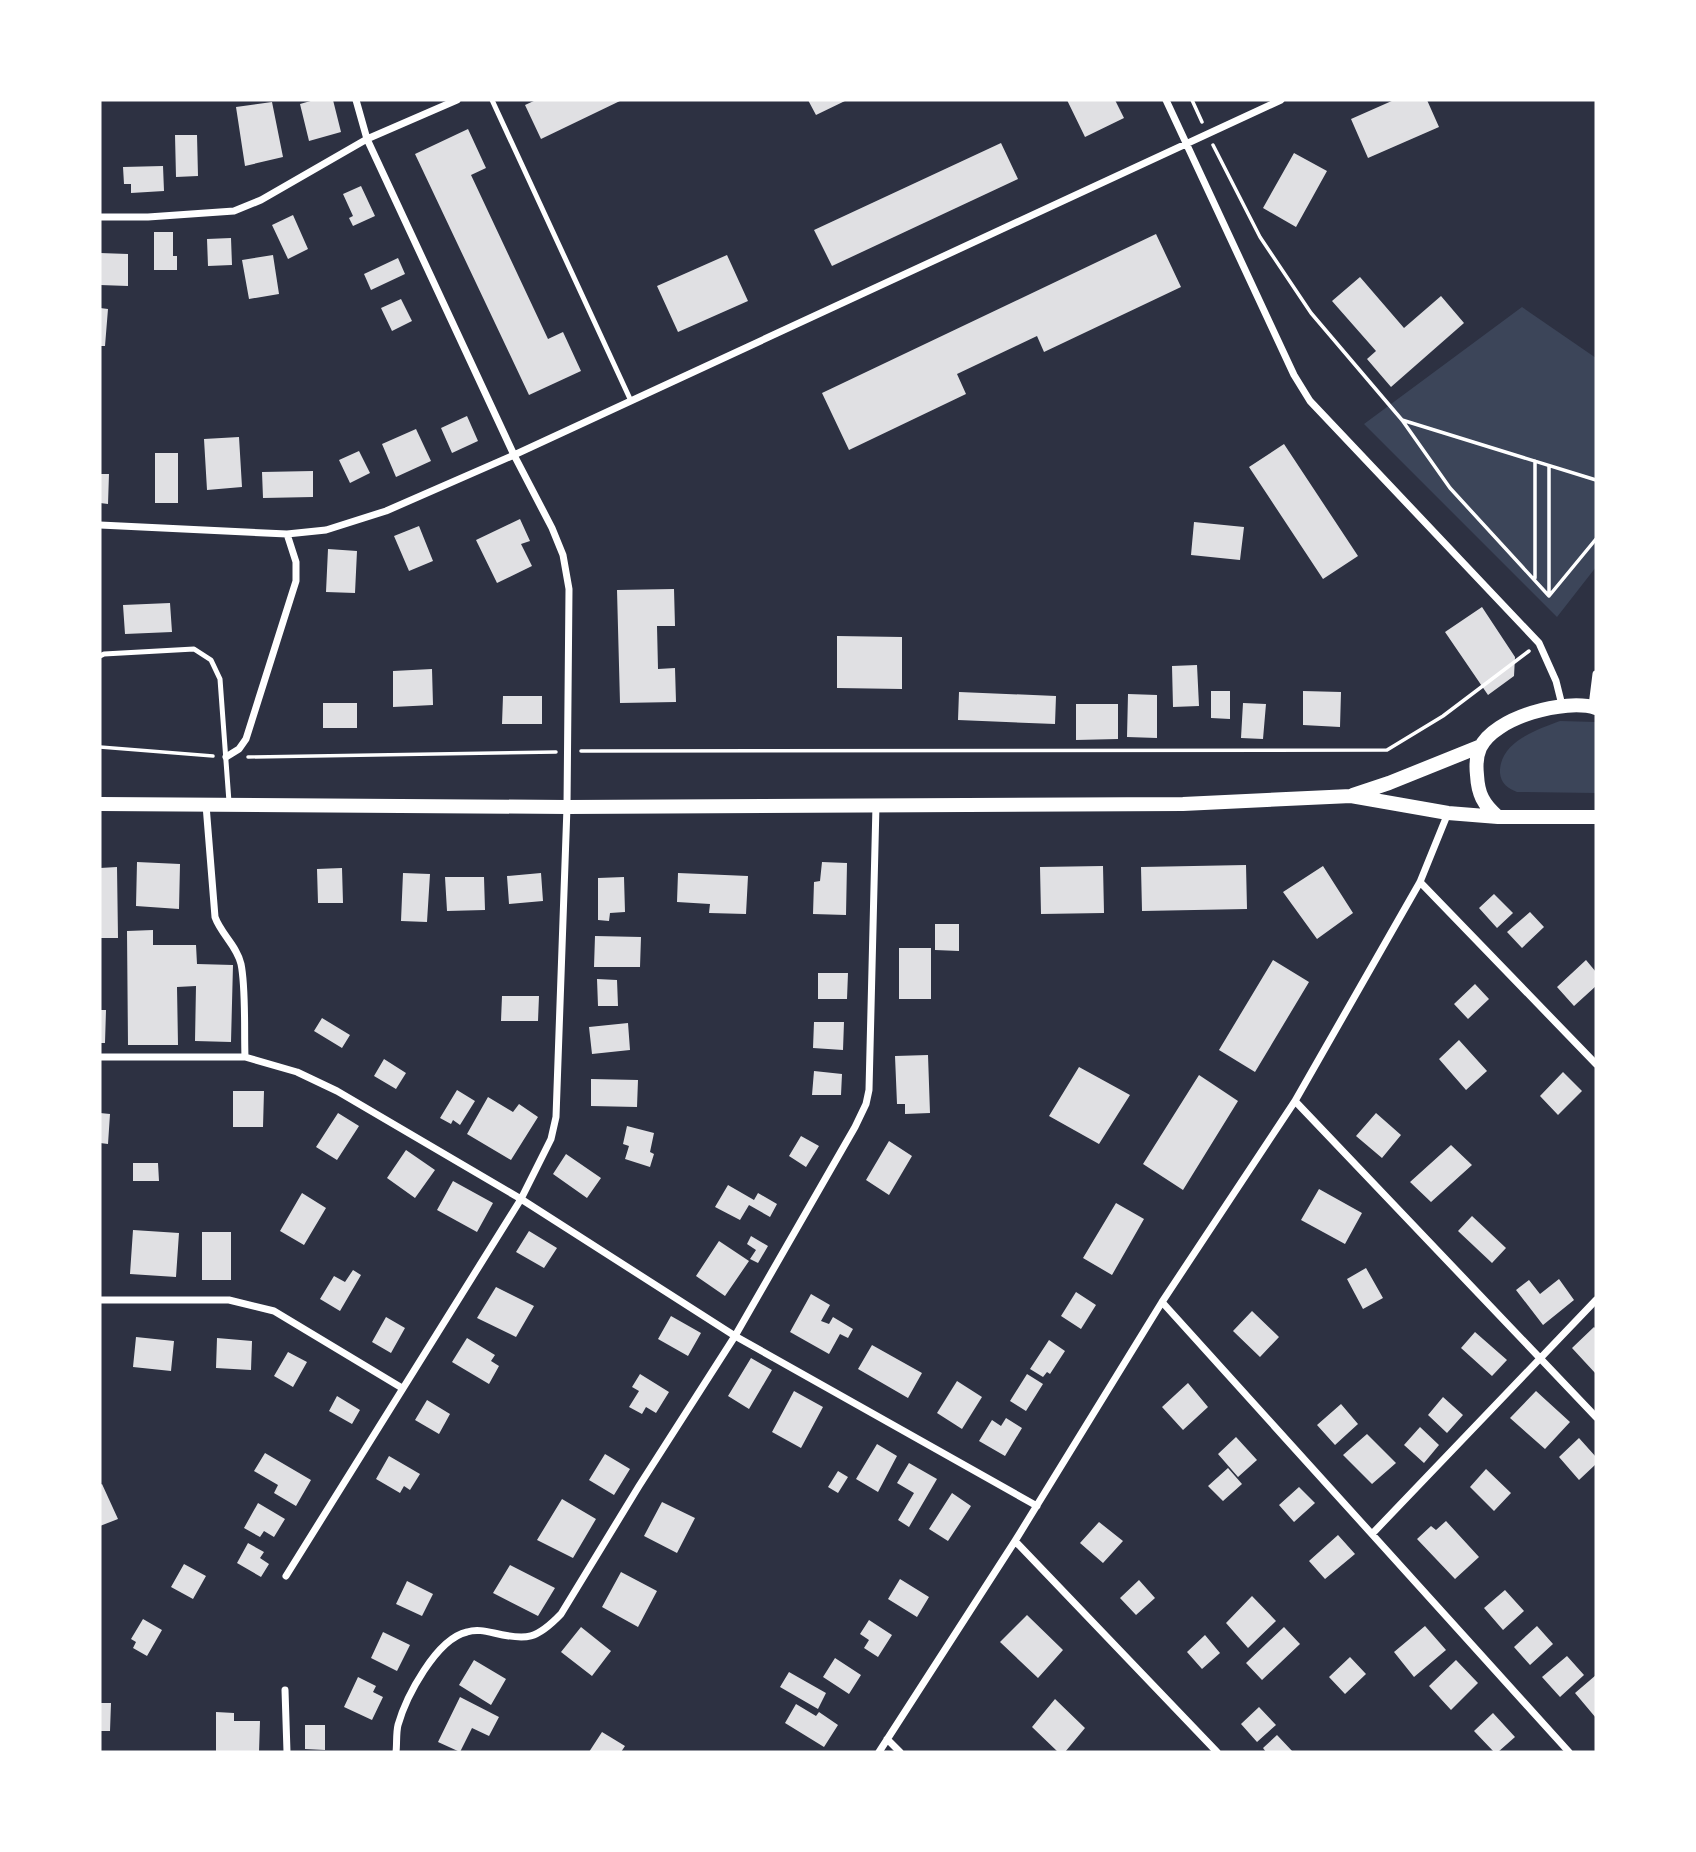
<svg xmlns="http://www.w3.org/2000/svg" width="1696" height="1852" viewBox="0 0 1696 1852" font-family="'Work Sans',sans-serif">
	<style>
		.green { fill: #3c4559 }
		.building { fill: #e0e0e3 }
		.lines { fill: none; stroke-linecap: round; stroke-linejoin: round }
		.path { stroke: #fff; stroke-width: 3.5 }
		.service { stroke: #fff; stroke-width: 5 }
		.minor { stroke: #fff; stroke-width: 7 }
		.secondary { stroke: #fff; stroke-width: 14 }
	</style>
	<rect width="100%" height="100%" fill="#2d3142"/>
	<path class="green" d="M1522,307L1596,358V567L1557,617L1364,424Z
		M1560,721L1596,722V793L1517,792C1508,788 1501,784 1500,773C1499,742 1536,730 1560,721Z"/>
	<path class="building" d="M314,100H333L341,132L309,141L300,104Z
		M536,100H622L541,139L525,105Z
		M808,100H847L816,115Z
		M1067,100H1115L1124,118L1085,137Z
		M1394,100H1427L1439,127L1368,158L1351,119Z
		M272,102L283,157L245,166L236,107Z
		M468,129L486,168L471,175L548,339L563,332L581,371L529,395L415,154Z
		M175,135H197L198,176L176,177Z
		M1001,143L1018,179L832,266L814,230Z
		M1294,153L1327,171L1296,227L1263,208Z
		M163,166L164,191L131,193V184H124L123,167Z
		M361,186L375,216L353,226L349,218L353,216L343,194Z
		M293,215L308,249L288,259L272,225Z
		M154,232H173V256H177V270H154Z
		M1156,234L1181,287L1044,352L1037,336L957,374L966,394L849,450L822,393Z
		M231,238L232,265L208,266L207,239Z
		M100,253L128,254V286L100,285Z
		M273,255L279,294L249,299L242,260Z
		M727,255L748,301L678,332L657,286Z
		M398,258L405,274L371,290L364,274Z
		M1360,277L1404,328L1441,296L1464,323L1391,387L1367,359L1376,351L1332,301Z
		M401,299L412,321L392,331L381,308Z
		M100,308L108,309L105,346H100Z
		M467,416L478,441L452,453L441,428Z
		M416,429L431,461L396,477L382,444Z
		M239,437L242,487L207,490L204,439Z
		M1284,444L1358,556L1323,579L1249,467Z
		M359,451L370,473L350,483L339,460Z
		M155,453H178V503H155Z
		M313,471V497L263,498L262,472Z
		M100,474H109L108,504L100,503Z
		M520,519L530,541L521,544L532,566L497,583L476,540Z
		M1194,522L1244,527L1240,560L1191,555Z
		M419,526L433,561L409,571L394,536Z
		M328,549L357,551L355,593L326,592Z
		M674,589L675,626H657L658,669L675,668L676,702L620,703L617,590Z
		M170,603L172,632L125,634L123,605Z
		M1482,607L1515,657L1514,676L1488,695L1445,632Z
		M837,636L902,637V689L837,688Z
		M1197,665L1199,706L1173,707L1172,666Z
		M432,669L433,705L393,707V671Z
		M1211,691H1230V719L1211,718Z
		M1303,691L1341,692L1340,727L1303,725Z
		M959,692L1056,696L1055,724L958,720Z
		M1128,694L1157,695V738L1127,737Z
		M503,696H542V724H502Z
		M323,703H357V728H323Z
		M1243,703L1266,704L1263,739L1241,738Z
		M1076,704H1118V739L1076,740Z
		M137,862L180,864L179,909L136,906Z
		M822,862L847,863L846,915L813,914L814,882L820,881Z
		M1246,865L1247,909L1142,911L1141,867Z
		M1103,866L1104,913L1041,914L1040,867Z
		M1323,866L1353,913L1317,939L1283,892Z
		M117,867L118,938H100V868Z
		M342,868L343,903H318L317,869Z
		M403,873L430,874L427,922L401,921Z
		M541,873L543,901L509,904L507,876Z
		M678,873L748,876L746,914L709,913L710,904L677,902Z
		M445,877H484L485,910L447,911Z
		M624,877L625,912L610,913L609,921L598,920V878Z
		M1494,894L1513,913L1497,928L1479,908Z
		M1530,912L1544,927L1522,948L1507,932Z
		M935,924H959V951L935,950Z
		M153,930V945H196L197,964L233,965L231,1042L195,1041L196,986L177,987L178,1045H128L127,931Z
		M595,936L641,937L640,967H594Z
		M899,948H931V999H899Z
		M1273,960L1309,982L1255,1072L1219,1050Z
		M1586,960L1596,972V986L1574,1006L1557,987Z
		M818,973H848L847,999H818Z
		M597,979L617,980L618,1006H598Z
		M1475,984L1489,999L1468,1019L1454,1004Z
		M502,996H539L538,1021H501Z
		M100,1010H106L105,1043H100Z
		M322,1018L350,1035L342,1048L314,1031Z
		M814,1022H844L843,1050L813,1048Z
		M628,1023L630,1050L592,1054L589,1027Z
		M1459,1040L1487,1071L1466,1090L1439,1059Z
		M928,1055L930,1113L905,1114V1104H897L895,1056Z
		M384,1059L406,1073L396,1089L374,1076Z
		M1079,1067L1130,1095L1099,1144L1049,1116Z
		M814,1071L842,1074L841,1095H812Z
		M1563,1072L1582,1091L1558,1115L1540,1096Z
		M1199,1075L1238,1101L1183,1190L1143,1164Z
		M591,1079L638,1080L637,1107L591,1106Z
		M457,1090L475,1101L460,1125L453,1120L451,1124L440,1118Z
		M233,1091H264L263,1127H233Z
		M488,1097L513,1112L519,1104L538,1117L511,1160L467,1134Z
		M100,1113L110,1114L108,1144L100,1143Z
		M338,1113L359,1126L337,1160L316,1147Z
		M1376,1113L1401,1135L1382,1158L1356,1136Z
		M627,1126L654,1133L650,1152L654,1154L650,1167L625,1159L629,1146L623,1144Z
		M801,1136L819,1146L806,1167L789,1156Z
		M889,1141L912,1156L889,1195L866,1180Z
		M1451,1145L1472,1165L1431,1202L1410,1182Z
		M406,1150L435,1170L415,1198L387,1178Z
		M566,1154L601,1178L587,1198L553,1174Z
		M133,1163H158L159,1181H133Z
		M453,1181L493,1203L477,1232L437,1210Z
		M728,1185L754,1200L758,1193L777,1204L770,1217L749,1205L740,1220L715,1207Z
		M1319,1189L1362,1213L1345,1244L1301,1220Z
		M302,1193L326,1208L304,1245L280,1231Z
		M1116,1203L1144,1219L1112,1275L1083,1258Z
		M1472,1216L1506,1248L1492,1263L1458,1231Z
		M133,1230L179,1233L176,1277L130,1274Z
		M529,1231L557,1248L544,1268L516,1252Z
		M202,1232H231V1280H202Z
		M751,1236L768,1246L758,1263L750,1259L756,1250L747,1244Z
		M719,1241L749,1261L725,1296L696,1276Z
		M1366,1268L1383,1298L1363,1309L1347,1279Z
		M353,1270L361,1275L340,1311L320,1299L334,1276L345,1282Z
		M1559,1279L1574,1300L1543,1325L1516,1290L1529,1280L1540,1294Z
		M496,1287L534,1306L516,1337L477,1318Z
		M1076,1292L1096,1305L1081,1329L1061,1316Z
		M811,1294L830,1305L821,1321L829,1324L833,1317L853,1329L848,1338L840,1334L829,1354L790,1332Z
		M1252,1311L1279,1337L1260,1357L1233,1331Z
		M671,1316L701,1333L688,1356L658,1339Z
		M386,1317L405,1328L391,1353L372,1342Z
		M1594,1327L1596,1329V1374L1572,1348Z
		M1475,1332L1507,1360L1492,1376L1461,1348Z
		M136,1337L174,1341L171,1371L133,1367Z
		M217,1338L252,1341L251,1370L216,1368Z
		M467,1338L495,1355L491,1361L499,1366L489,1384L452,1362Z
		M1049,1340L1065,1351L1050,1374L1047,1372L1043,1377L1030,1369Z
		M872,1345L922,1373L908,1398L858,1369Z
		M288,1352L307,1362L293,1387L274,1376Z
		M751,1358L772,1370L749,1409L728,1396Z
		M640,1374L669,1392L656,1413L646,1407L642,1414L629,1407L639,1391L632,1387Z
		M1027,1374L1043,1384L1026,1411L1010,1401Z
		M957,1381L982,1397L962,1429L937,1413Z
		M1188,1383L1208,1407L1183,1430L1162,1407Z
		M794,1391L823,1407L801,1448L772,1432Z
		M1536,1391L1570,1422L1545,1449L1510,1418Z
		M337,1396L360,1410L352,1424L329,1411Z
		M1443,1397L1463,1415L1447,1433L1428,1415Z
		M427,1400L450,1414L439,1434L415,1420Z
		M1341,1404L1358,1424L1335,1445L1317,1425Z
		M1006,1418L1022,1428L1005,1456L979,1441L992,1420L1001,1426Z
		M1420,1427L1439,1445L1424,1463L1404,1445Z
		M1367,1434L1396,1463L1372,1484L1343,1455Z
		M1236,1437L1257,1460L1238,1477L1218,1454Z
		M1579,1438L1596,1457V1464L1579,1480L1559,1457Z
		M877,1444L897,1456L878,1492L856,1479Z
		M265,1453L311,1480L296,1506L274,1493L278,1485L254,1471Z
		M605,1454L630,1469L614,1495L589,1480Z
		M389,1456L420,1474L410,1490L404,1486L400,1493L376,1479Z
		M909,1463L937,1479L909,1527L898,1520L914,1493L897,1483Z
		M1228,1468L1242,1484L1223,1501L1208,1486Z
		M1486,1469L1511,1493L1494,1511L1470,1487Z
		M838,1471L848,1477L838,1493L828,1487Z
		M102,1484L118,1519L100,1526V1485Z
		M1299,1487L1315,1503L1294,1522L1279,1505Z
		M952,1493L971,1506L948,1541L929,1529Z
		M562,1499L596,1519L573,1558L537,1540Z
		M662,1502L695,1518L677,1553L644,1536Z
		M258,1503L285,1519L274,1537L264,1531L260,1537L244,1528Z
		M1446,1521L1479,1557L1455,1579L1417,1539L1431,1526L1436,1530Z
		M1099,1522L1123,1541L1103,1563L1080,1543Z
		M1338,1535L1355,1554L1325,1579L1309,1561Z
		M248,1543L264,1552L260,1558L269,1564L261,1577L237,1563Z
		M184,1564L206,1576L193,1599L171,1587Z
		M510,1565L555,1588L538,1616L493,1593Z
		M621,1572L657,1591L638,1627L602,1607Z
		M900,1579L929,1597L917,1617L888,1599Z
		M1139,1580L1155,1598L1136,1615L1120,1598Z
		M407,1581L433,1594L422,1616L396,1604Z
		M1505,1590L1524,1611L1503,1630L1484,1608Z
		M1252,1596L1276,1621L1248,1648L1226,1623Z
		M1027,1615L1063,1650L1038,1678L1000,1642Z
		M143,1619L162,1630L147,1656L133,1648L136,1642L131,1639Z
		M869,1620L892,1635L878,1657L864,1648L869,1640L860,1634Z
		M1425,1626L1446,1650L1414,1677L1394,1652Z
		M1537,1626L1553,1644L1530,1665L1514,1647Z
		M581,1627L611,1651L592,1676L561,1652Z
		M1284,1627L1300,1644L1262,1680L1246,1663Z
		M383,1632L410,1645L397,1671L371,1658Z
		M1205,1635L1220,1653L1202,1669L1187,1652Z
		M1567,1656L1584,1675L1560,1697L1542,1677Z
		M1350,1657L1366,1674L1345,1694L1329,1677Z
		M835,1658L861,1675L849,1694L823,1677Z
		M474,1660L506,1679L491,1705L459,1685Z
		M1456,1660L1478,1683L1451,1710L1429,1686Z
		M789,1672L826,1693L818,1709L780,1687Z
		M1596,1675V1718L1575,1693Z
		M358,1677L376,1686L373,1692L383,1697L372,1720L344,1707Z
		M460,1697L499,1717L489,1736L472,1728L460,1752L438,1742Z
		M1055,1699L1085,1728L1065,1752H1058L1032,1727Z
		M100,1703H111L110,1731H100Z
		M796,1704L816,1716L819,1712L838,1725L824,1747L785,1723Z
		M1259,1707L1276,1725L1257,1742L1241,1724Z
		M216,1712L234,1713V1721H260L259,1752H216Z
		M1493,1713L1515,1737L1498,1752H1494L1474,1731Z
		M305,1725H325V1750L305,1749Z
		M602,1732L625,1746L621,1752H589Z
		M1277,1735L1293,1752H1266L1263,1748Z"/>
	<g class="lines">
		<path class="path" d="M1192,100L1202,122
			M1213,145L1260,237L1311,313L1402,420L1450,488L1549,596L1596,539
			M1402,420L1596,480
			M1535,461V578
			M1549,466V596
			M100,747L213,756
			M581,751L1387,750L1443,716L1529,651
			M248,757L556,752"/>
		<path class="service" d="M492,100L631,401
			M100,656L104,654L194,649L211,660L220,679L229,802"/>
		<path class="minor" d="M1166,100L1294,375L1310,401L1539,643L1556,681L1562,705
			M100,217H148L234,211L261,200L367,139L457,100
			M100,525L287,534L326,530L386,511L514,455L1281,100
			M1592,706L1596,674
			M226,757L239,749L246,739L296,581V562L287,534
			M206,805L215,917C221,934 237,946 241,964C246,988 244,1031 245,1057
			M1420,882L1596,1064
			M100,1057H245L297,1072L337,1091L521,1199L735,1336L1037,1506
			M1295,1101L1596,1417
			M100,1300H229L274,1311L402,1388
			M1162,1302L1569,1752
			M1372,1534L1596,1300
			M1015,1541L1217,1752
			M286,1576L521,1199L551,1139L556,1117L567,807L569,589L563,555L552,528L514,455L367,139L356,100
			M285,1690L287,1752
			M887,1739L900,1752
			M396,1752C397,1744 396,1733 398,1725C406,1697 436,1639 467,1632C476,1629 485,1631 494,1633C527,1641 537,1639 561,1614L639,1486L735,1336L855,1127L866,1104L869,1090L876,805
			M879,1752L1015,1541L1162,1302L1295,1101L1420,882L1448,813"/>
		<path class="secondary" d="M1353,795L1389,783L1481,746
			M100,804L567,807L1183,804L1351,796L1448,813L1498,817H1596
			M1498,817C1483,804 1478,794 1477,775C1476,766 1476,757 1480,748C1494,717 1566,698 1596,708"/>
	</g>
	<rect width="1696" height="1852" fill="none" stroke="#ffffff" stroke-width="203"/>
</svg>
